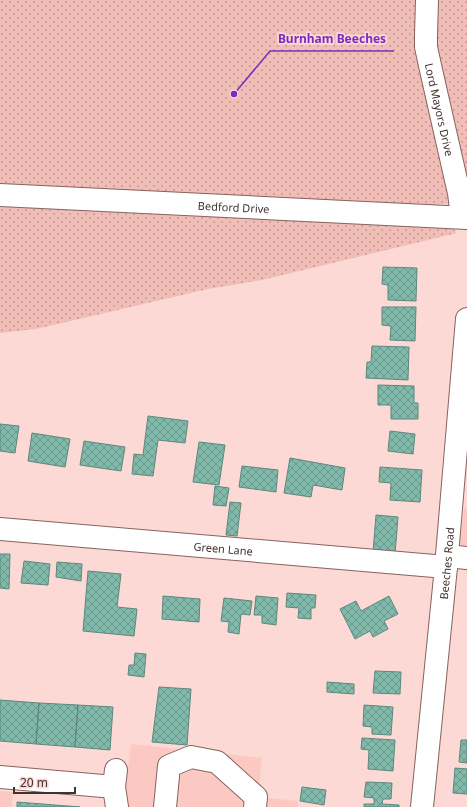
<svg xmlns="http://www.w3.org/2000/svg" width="467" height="807" viewBox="0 0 467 807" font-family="'Noto Sans',sans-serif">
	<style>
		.built { fill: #fcc9c2 }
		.park { fill: url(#park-dots) }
		.building { fill: url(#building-cross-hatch); stroke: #5d877c }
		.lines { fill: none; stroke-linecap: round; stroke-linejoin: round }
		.minor-casing { stroke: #88635e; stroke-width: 24 }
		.minor { stroke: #fff; stroke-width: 22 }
		.labels { text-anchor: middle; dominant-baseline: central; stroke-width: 3.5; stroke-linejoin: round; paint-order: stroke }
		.street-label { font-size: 11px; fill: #42312f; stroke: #fcd9d5 }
		.leader { fill: none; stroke: #7b2cbf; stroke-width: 1.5 }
		.callout-dot { fill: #7b2cbf; stroke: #fcd9d5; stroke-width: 1.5 }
		.callout-label { font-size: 12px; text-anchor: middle; font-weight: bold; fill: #7b2cbf; stroke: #fcd9d5; stroke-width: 3.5; stroke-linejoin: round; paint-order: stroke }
	</style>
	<defs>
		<pattern id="park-dots" width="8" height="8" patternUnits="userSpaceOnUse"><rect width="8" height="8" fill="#f0bdb7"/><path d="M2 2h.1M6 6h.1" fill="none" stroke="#c49a95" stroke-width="1.8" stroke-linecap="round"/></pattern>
		<pattern id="building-cross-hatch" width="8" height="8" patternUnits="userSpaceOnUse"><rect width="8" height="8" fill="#81baab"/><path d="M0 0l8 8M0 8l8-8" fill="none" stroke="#6b988c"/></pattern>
	</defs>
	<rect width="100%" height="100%" fill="#fcd9d5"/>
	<path class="built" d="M464,508L467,509V571L457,569Z
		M131,744L262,758L258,797L298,801V807H123Z
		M0,791L13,792L12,807H0Z"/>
	<path class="park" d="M0,0H467V205L440,204L432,207L0,187Z
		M0,203L451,225L457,233L262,280L208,289L36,329L0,333Z"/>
	<path class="building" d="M383,267L417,268L416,301L388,300V285L382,284Z
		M382,307H416L415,341L390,340L391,326L382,325Z
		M372,346L409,347L408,380L366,378L367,362H371Z
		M378,385L414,386V403H418V419H391V405H378Z
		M148,416L188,421L185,443L158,440L153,476L132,474L134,454L143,455Z
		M0,424L19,426L15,453L0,451Z
		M390,431L415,434L413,454L388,451Z
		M32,433L70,439L65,467L28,461Z
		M84,441L125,447L121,471L80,465Z
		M199,442L225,445L219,485L193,482Z
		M290,458L345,468L342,490L313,485L311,497L284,493Z
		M242,466L278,470L276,492L239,487Z
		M380,467L422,470L420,502L390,500L391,483L379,482Z
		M215,486L229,488L226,506L213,505Z
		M230,502L241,503L237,536L226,535Z
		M376,515L398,517L395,554L373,552Z
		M0,554H10L9,589L0,588Z
		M24,561L50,564L48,585L21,583Z
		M57,562L82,564L81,581L56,577Z
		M88,571L121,574L117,607L137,609L134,636L83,631Z
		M287,593L316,595L315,608H311V619L298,618L299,608L286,607Z
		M163,596L200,599L199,622L162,619Z
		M256,596L278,598L276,625L262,623V615H254Z
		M389,596L398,614L384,621L388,629L373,637L370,631L355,639L340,609L356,601L361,611Z
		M224,598L252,601L250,615L241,614L239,634L228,632L229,622L221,621Z
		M135,653L146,654L144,677L128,675L129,665H134Z
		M375,671L401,672L400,694L373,693Z
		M327,682L354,684V694L327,692Z
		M159,687L191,689L187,745L152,742Z
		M0,700L39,703L36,744L0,741Z
		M39,703L78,705L75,747L36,744Z
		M78,705L113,707L110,750L75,747Z
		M364,705L393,707L391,735L372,734V727L363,726Z
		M362,738L395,740L393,771L368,769L369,750L361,749Z
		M461,740H467V763L459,762Z
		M455,768L467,769V794L453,793Z
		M366,782L392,783L391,799H383L382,804L399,805V807H364V804H374V798L364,797Z
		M302,787L326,790L324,805L300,801Z
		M17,802L80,807H17Z"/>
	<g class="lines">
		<g class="minor-casing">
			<g id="minor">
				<path id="s1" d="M427,0L426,36V47L431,70L459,193L462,217"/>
				<path id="s2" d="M0,195L467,218"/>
				<path id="s3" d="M0,529L446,567"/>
				<path d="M447,556L467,558"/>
				<path d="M0,777L114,787L116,770"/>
				<path d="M114,787L117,807"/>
				<path d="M165,807L169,766L191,757L217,762L256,797L255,807"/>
				<path id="s4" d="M422,807L446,567L467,319"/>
			</g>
		</g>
		<use href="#minor" class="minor"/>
	</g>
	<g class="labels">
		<g class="street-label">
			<text stroke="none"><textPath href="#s1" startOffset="111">Lord Mayors Drive</textPath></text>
			<text stroke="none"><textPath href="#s2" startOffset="234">Bedford Drive</textPath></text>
			<text stroke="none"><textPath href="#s3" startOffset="224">Green Lane</textPath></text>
			<text stroke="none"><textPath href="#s4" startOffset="245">Beeches Road</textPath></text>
		</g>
	</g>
	<path class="leader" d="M234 94L270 51H394"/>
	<circle class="callout-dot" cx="234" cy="94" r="4"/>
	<g class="callout-label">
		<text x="332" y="43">Burnham Beeches</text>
	</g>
	<path d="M14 787v6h61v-6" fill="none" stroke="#42312f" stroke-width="2"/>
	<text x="20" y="787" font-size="12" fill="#42312f" stroke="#fcd9d5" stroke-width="3" paint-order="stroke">20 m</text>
</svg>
